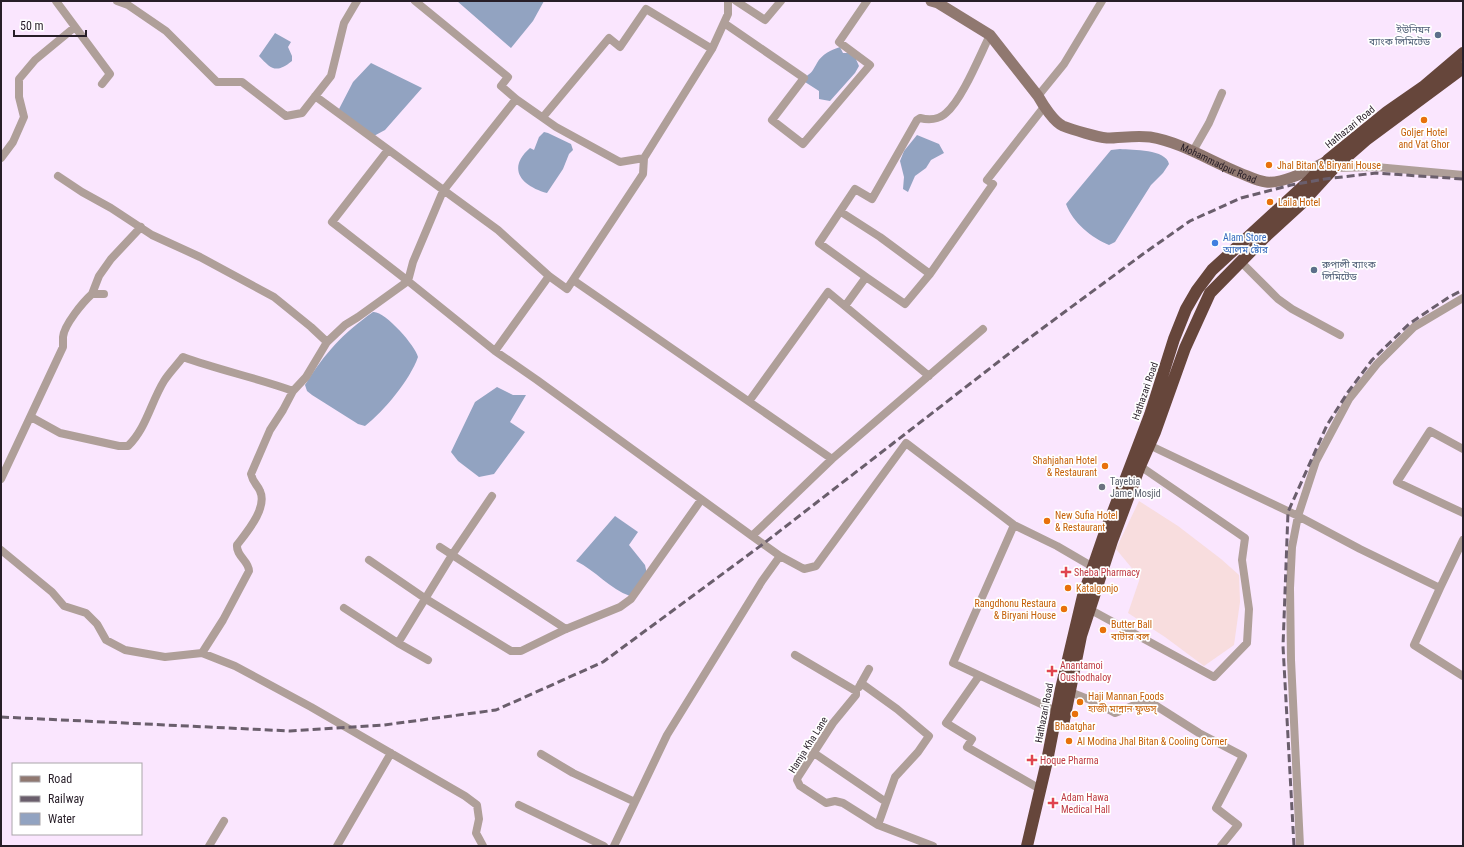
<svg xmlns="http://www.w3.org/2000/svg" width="1464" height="847" viewBox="0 0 1464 847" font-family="'Roboto Condensed','Noto Sans Bengali',sans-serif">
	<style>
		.commercial { fill: #f8ddde }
		.water { fill: #92a3c1 }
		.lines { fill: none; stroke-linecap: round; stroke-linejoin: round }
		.street { stroke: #af9f99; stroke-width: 8 }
		.secondary { stroke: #907870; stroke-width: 11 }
		.highway { stroke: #66463b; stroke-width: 12 }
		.rail { stroke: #6a5e6c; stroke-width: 3; stroke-dasharray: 8 4; stroke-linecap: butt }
		.service-dot { fill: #5c6f8a; stroke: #fff; stroke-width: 1.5 }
		.food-dot { fill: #e8710a; stroke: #fff; stroke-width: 1.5 }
		.shop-dot { fill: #3f7fe0; stroke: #fff; stroke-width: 1.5 }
		.worship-dot { fill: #6b7280; stroke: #fff; stroke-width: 1.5 }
		.health-dot { fill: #e0444e; stroke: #fff; stroke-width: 1.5 }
		.labels { text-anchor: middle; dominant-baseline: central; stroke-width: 3.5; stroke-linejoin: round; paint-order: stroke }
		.service-label { font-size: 10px; fill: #4e5e75; stroke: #fff; text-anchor: end }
		.street-label { font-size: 10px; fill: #271e28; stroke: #fff }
		.food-label { font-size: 10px; fill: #c56008; stroke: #fff; text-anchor: start }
		.shop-label { font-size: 10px; fill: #366cbe; stroke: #fff; text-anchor: start }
		.worship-label { font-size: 10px; fill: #5b616d; stroke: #fff; text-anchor: start }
		.health-label { font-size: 10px; fill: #be3a42; stroke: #fff; text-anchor: start }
	</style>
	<rect width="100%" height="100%" fill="#fae6fe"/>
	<path class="commercial" d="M1139,501L1178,526L1221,559L1239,575L1240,602L1234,645L1204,666L1165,637L1128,613L1140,578L1116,549Z"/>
	<path class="water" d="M457,1H544L533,21L511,48Z
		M275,33L291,42L288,47L292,56V61C276,74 271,69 259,56Z
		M840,47L843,53H851L855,57L859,66L855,73L830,101L819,99V91L805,82V77C812,73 813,70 817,63C822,54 831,50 840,47Z
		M371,63L422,88L385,130L372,137L339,109L353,82Z
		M544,132L548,133L571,144L573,150L569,154L563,169L547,193C522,186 506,169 530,148L534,150L539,137Z
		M917,135L939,144L944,153L931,160L926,168L915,176L908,192L903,189L904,177L900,161L904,151Z
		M1120,149C1133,150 1166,149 1169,164L1163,173L1151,185L1115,242L1109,245C1092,238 1073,223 1066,204L1111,150Z
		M373,312C384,310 416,346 418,357C410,380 384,411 365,426L358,424L312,395L307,391L305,385C325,353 342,334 373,312Z
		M497,387L513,395H526L510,422L525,432L494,474L479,477L458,461L451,452L475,402Z
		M615,516L638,532L629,545L645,565L647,574L630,596C610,589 596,571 576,561Z"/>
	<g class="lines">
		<path class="street" d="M56,1L110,74L102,84
			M117,1L128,5L166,31L217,82H242L286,116L302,113L331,76L344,23L357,1
			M415,1L508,77L501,86L516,99L556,127L620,162L644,158
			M736,1L765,20L781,1
			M724,23L804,78L772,120L803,144L870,65L839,42L867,1
			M315,96L498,230L549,276L567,289L643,174L644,158L712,49L728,14V1
			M1038,96L1064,64L1102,1
			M516,99L443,191L413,262L408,281L495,351L537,380L752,536L780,556L804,569L816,566L906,443L1014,525L1057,546L1093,567
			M543,117L609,38L620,47L646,9L712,49
			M1193,151L1209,123L1222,93
			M1,158L13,142L24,117L19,97V79L35,60L75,27
			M1334,168L1376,167L1463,175
			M58,176L82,192L111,208L152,235L200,257L274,297L311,327L327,342
			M841,212L880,237L930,274L993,184L987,180L1044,107
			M1241,262L1278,299L1292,309L1340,335
			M866,277L905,304L930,274
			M573,280L832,459
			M92,294L99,276L111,259L141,227
			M845,306L866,277L819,243L855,189L872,199L917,120L920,118C928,120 939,120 946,113C962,100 980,55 990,35
			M495,351L549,276
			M750,400L828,292L929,376
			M31,417L60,433L119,446H128C146,429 151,402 164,381C169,373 177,365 183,357C219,370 257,378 293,391
			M1149,445L1298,516L1360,549L1440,588L1414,645L1463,676
			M1463,449L1430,431L1397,482L1463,513
			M1,479L63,347C63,344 63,340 63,337C64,325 83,302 92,294H104
			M1014,525L953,663L1058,712
			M752,536L832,459L983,329
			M440,547L566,629
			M1,550L52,592L64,606L86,613L97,624L106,640L125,650L165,657L202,653L235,666L311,707L465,796L477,805L479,819L476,833L483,846
			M369,560L426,599L511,651H521L566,629L620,607L631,599L701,500
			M1440,588L1463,540
			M344,608L398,643L452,555L492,496
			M1089,609L1214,677L1247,643L1249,609L1242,560L1245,538L1140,466
			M398,643L428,660
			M202,653L223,620L249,571C249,561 236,556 237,545C246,533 268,508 260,491C257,484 253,483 251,474L270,430L283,410L293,391L306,377L327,342L345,325L358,317L408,281L332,222L388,150
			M795,655L856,691V695L833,723L798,777L797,780L800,786L826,803L835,801L843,803L878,825L933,846
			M979,676L946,723L972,739L967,747L1040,789
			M861,683L897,709L929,736L918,752L895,777L878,825
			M859,687L869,669
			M1070,692L1093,701L1115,713L1147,700L1199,733L1243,756L1216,808L1238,825L1221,846
			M814,753L886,802
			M541,754L573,773L635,802
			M519,805L604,846
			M209,846L224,821
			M337,846L391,753
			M614,846L667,735L762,581L780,556
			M1300,846L1291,660L1290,588L1292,547L1298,516L1316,461L1349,399L1377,364L1414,327L1463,298"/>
		<path class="secondary" id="s1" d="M931,1L938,3L990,35L1038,96C1043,105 1054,122 1063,126C1073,130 1097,137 1107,138C1121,138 1135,135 1150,137C1181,142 1210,161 1240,173C1248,176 1257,181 1266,182C1283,184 1310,170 1325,162"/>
		<path class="highway" d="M1063,725L1081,636L1112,541L1140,466L1155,432L1185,348L1210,293L1265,237L1302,203L1334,168L1366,140L1463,68
			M1027,846L1047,761L1061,689L1083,596L1103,538L1150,415L1174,339L1186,309L1197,290L1212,270L1309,181L1328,160L1387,112L1423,87L1463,53"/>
		<path class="rail" d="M1,717L290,731L384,725L496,710L603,662L763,544L1024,342L1143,254L1190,221L1241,198L1291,185L1325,179L1376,173L1463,179
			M1294,846L1283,646L1288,512L1327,425L1348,392L1372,360L1409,324L1449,297L1463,290"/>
	</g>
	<g class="service-dot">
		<circle cx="1438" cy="35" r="4"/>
		<circle cx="1314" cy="270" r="4"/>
	</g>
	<g class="food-dot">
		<circle cx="1424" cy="120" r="4"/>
		<circle cx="1269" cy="165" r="4"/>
		<circle cx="1270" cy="202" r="4"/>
		<circle cx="1105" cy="466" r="4"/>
		<circle cx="1047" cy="521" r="4"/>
		<circle cx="1068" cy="588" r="4"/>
		<circle cx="1064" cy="609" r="4"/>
		<circle cx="1103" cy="630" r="4"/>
		<circle cx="1080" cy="702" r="4"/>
		<circle cx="1075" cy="714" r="4"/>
		<circle cx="1069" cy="741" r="4"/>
	</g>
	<circle class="shop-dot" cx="1215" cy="243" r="4"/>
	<circle class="worship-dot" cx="1102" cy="487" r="4"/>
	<g class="health-dot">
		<path d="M1064 566h4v4h4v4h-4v4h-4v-4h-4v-4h4z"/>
		<path d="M1050 665h4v4h4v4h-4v4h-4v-4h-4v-4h4z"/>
		<path d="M1030 754h4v4h4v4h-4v4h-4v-4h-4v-4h4z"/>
		<path d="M1051 797h4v4h4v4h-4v4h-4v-4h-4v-4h4z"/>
	</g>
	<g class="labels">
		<g class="service-label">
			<text x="1430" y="29">ইউনিয়ন<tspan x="1430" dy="12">ব্যাংক লিমিটেড</tspan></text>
			<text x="1322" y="264" text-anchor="start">রুপালী ব্যাংক<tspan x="1322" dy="12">লিমিটেড</tspan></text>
		</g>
		<g class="street-label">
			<text transform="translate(1350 127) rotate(-39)">Hathazari Road</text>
			<text stroke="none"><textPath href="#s1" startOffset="348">Mohammadpur Road</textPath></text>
			<text transform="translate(1145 391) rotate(-71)">Hathazari Road</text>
			<text transform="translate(1044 713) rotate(-79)">Hathazari Road</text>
			<text transform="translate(808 745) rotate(-58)">Hamja Kha Lane</text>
		</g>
		<g class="food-label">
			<text x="1424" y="132" text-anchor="middle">Goljer Hotel<tspan x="1424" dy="12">and Vat Ghor</tspan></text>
			<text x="1277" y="165">Jhal Bitan &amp; Biryani House</text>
			<text x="1278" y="202">Laila Hotel</text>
			<text x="1097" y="460" text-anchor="end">Shahjahan Hotel<tspan x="1097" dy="12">&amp; Restaurant</tspan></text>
			<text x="1055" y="515">New Sufia Hotel<tspan x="1055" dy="12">&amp; Restaurant</tspan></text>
			<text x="1076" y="588">Katalgonjo</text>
			<text x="1056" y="603" text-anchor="end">Rangdhonu Restaura<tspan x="1056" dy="12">&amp; Biryani House</tspan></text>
			<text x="1111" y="624">Butter Ball<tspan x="1111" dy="12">বাটার বল</tspan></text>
			<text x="1088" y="696">Haji Mannan Foods<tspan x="1088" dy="12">হাজী মান্নান ফুডস্</tspan></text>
			<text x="1075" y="726" text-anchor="middle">Bhaatghar</text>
			<text x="1077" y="741">Al Modina Jhal Bitan &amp; Cooling Corner</text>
		</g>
		<g class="shop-label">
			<text x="1223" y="237">Alam Store<tspan x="1223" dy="12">আলম ষ্টোর</tspan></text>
		</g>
		<g class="worship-label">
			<text x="1110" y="481">Tayebia<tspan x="1110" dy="12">Jame Mosjid</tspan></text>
		</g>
		<g class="health-label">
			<text x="1074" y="572">Sheba Pharmacy</text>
			<text x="1060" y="665">Anantamoi<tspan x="1060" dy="12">Oushodhaloy</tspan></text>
			<text x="1040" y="760">Hoque Pharma</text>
			<text x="1061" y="797">Adam Hawa<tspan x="1061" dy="12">Medical Hall</tspan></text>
		</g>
	</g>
	<rect width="1464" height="847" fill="none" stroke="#271e28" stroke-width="4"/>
	<rect x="12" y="763" width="130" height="72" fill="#ffffff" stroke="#a9a5a9"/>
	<rect x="20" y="776" width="20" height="6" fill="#907870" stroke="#a9a5a9"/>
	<text x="48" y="783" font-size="12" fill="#271e28">Road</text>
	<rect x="20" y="796" width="20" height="6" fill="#6a5e6c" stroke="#a9a5a9"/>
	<text x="48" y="803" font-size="12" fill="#271e28">Railway</text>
	<rect x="20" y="813" width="20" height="12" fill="#92a3c1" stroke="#a9a5a9"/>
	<text x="48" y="823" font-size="12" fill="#271e28">Water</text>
	<path d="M14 30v6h72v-6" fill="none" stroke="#271e28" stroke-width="2"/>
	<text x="20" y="30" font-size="12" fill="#271e28" stroke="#ffffff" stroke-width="3" paint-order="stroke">50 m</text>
</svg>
